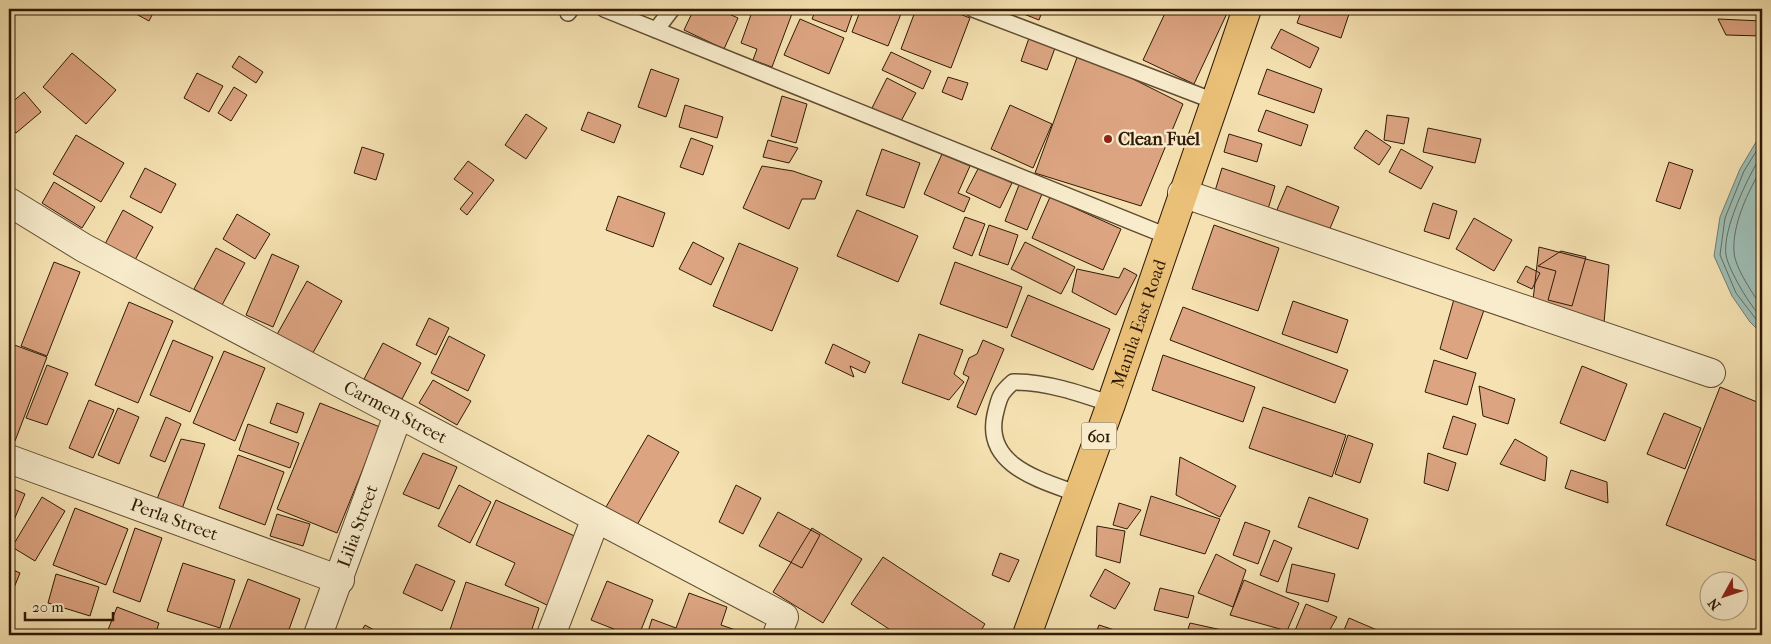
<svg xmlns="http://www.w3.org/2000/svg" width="1771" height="644" viewBox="0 0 1771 644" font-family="'IM FELL French Canon',serif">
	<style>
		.water { fill: #9dbcb2; stroke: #717b6d }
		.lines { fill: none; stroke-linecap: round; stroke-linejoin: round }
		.shore { stroke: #666b5c; stroke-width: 1 }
		.building { fill: #dca481; stroke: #2f1a06 }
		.service-casing { stroke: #604c31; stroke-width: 18 }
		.minor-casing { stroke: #604c31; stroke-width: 30 }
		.primary-casing { stroke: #2f1a06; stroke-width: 30 }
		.service { stroke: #f8eccc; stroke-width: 15 }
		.minor { stroke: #f8eccc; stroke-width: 28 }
		.primary { stroke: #eac078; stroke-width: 28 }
		.poi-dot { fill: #8f2418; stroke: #f8eccc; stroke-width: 2 }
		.labels { text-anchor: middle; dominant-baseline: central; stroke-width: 5; stroke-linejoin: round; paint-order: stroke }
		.shield { fill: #f8eccc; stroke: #6b5941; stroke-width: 1 }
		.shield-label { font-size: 16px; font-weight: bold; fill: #2f1a06 }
		.poi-label { font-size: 18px; font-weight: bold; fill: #2f1a06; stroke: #f8eccc; text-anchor: start }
		.street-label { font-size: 18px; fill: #2f1a06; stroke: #f8eccc }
	</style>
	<rect width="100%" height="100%" fill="#f5e1b1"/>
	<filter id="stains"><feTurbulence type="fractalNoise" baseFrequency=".004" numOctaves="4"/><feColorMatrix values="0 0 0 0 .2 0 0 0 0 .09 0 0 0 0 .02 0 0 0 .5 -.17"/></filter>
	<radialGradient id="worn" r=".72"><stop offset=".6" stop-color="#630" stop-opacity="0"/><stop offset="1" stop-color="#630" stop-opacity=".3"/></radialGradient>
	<path class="water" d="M1762,132V334L1750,322L1732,296L1714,256L1720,217L1740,169Z"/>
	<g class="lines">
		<path class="shore" d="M1762,142L1744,171L1725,218L1720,255L1736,293L1762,327
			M1762,154C1749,175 1722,229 1726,255C1729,271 1750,306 1762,318
			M1762,168C1748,191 1732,225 1734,252C1735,268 1753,294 1762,307"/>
	</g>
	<path class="building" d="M127,9H155L149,21Z
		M694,9H718L738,18L724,49L684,30Z
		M753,9H787L793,11L772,67L753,60L757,49L741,43Z
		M816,9H854L846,32L812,19Z
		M861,9H903L888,46L852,32Z
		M916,9H947L970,18L951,68L901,49Z
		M1011,9H1043L1039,20Z
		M1167,9H1229L1194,84L1143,60Z
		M1302,9H1332L1349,14L1341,38L1297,23Z
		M800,19L844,38L829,74L784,55Z
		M1718,19L1762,21V36L1726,35Z
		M1281,29L1319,48L1310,68L1271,48Z
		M1029,38L1055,48L1047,70L1021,61Z
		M891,52L931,71L923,89L882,70Z
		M1079,52L1183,104L1141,206L1035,173Z
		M72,53L116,90L86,124L43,87Z
		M239,56L263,72L256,83L232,67Z
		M651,69L679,79L666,117L638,107Z
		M1267,69L1322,89L1314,113L1258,94Z
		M197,73L223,86L209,112L184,98Z
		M948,77L968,83L962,100L942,92Z
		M887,78L916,93L900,123L872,108Z
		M234,87L247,95L231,121L218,113Z
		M24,92L41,112L16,133L9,125V105Z
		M782,96L807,104L796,143L771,136Z
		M685,105L723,117L717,138L679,127Z
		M1010,105L1052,124L1033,168L991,149Z
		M1266,110L1308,125L1301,146L1258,131Z
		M588,112L621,125L614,143L581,130Z
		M526,114L547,128L526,159L505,145Z
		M1387,115L1409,118L1404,144L1384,140Z
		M1428,128L1481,139L1475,163L1423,152Z
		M1366,130L1391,147L1379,165L1354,148Z
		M1229,134L1262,144L1257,162L1224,152Z
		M9,135L14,139L9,148Z
		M76,135L124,163L101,202L53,174Z
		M691,138L713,146L703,175L680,167Z
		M768,140L798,148L789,163L763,157Z
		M362,147L384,154L376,180L354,173Z
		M882,149L920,163L904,208L866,195Z
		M1401,149L1433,167L1421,189L1389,172Z
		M942,154L970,166L958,193L970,198L964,212L924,194Z
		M468,161L494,180L467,215L460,209L473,193L454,179Z
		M1669,162L1693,170L1680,209L1656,201Z
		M762,166L793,171L822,181L815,199H802L789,229L743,208Z
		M979,167L1012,183L1000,208L966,192Z
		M145,168L176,184L161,213L130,197Z
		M1222,168L1275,186L1268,209L1215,191Z
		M54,182L95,207L82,228L42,203Z
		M1019,185L1042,194L1027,230L1005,221Z
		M1287,186L1339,207L1328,233L1276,212Z
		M618,196L665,213L653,247L606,230Z
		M1050,197L1121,229L1103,270L1032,238Z
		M1433,203L1457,211L1449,239L1424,231Z
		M123,210L153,227L135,260L105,244Z
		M857,210L918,236L898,282L837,256Z
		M237,214L270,234L255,259L223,239Z
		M965,217L985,224L972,256L953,248Z
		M1474,218L1512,240L1494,271L1456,249Z
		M989,225L1018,235L1008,265L979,255Z
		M1214,225L1279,248L1258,311L1192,289Z
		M693,242L724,258L711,285L679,269Z
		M1025,242L1075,267L1061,294L1011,269Z
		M739,243L798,268L772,331L713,306Z
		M1539,247L1609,265L1604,323L1533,300Z
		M216,248L245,263L222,305L194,289Z
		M1561,251L1586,257L1572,306L1548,300L1556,271L1538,266Z
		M272,254L299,266L273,327L246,315Z
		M54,262L80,272L47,356L21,346Z
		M955,262L1022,287L1007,328L940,304Z
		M1526,266L1540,273L1532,289L1517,282Z
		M1124,268L1137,275L1116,315L1072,292L1077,269L1119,278Z
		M307,281L342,301L310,358L275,338Z
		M1028,295L1110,329L1093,370L1011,336Z
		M1454,299L1484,310L1467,359L1440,349Z
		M1293,301L1348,320L1337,353L1282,334Z
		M129,302L173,321L138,403L95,385Z
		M1183,307L1348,370L1335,403L1170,340Z
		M429,318L449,328L436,355L416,345Z
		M919,334L963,350L954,374L964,382L949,400L902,383Z
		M449,336L485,355L468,391L431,373Z
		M173,340L213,357L190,412L150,395Z
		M983,340L1004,349L976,415L957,407L969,377L963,374L969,358L977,354Z
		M9,343L47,357L15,441L9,438Z
		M383,343L421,363L402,399L364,379Z
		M833,344L870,362L865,373L850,366L854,377L825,363Z
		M224,351L265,368L235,441L193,423Z
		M1163,355L1255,387L1243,422L1152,390Z
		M1434,360L1476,373L1467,405L1425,392Z
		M47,365L68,373L47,425L26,418Z
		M1582,366L1627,384L1605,441L1560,423Z
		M433,380L471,401L457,425L419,403Z
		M1479,386L1515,399L1508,424L1483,416Z
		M1720,387L1762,404V548L1757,561L1666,525Z
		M89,400L114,410L93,458L69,448Z
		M277,403L304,413L297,433L270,423Z
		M320,403L380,427L337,533L277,509Z
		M1263,407L1346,435L1332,477L1249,448Z
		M118,408L139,417L119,464L98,455Z
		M1664,413L1701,428L1685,469L1647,454Z
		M1453,416L1476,424L1467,455L1443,448Z
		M166,417L181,424L165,462L150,456Z
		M248,424L299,443L290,468L239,450Z
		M648,435L679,452L637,525L606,507Z
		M1348,435L1373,444L1360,483L1335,474Z
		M181,439L205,444L182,509L157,499Z
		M1515,439L1547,457L1545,481L1500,464Z
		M423,453L457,467L439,509L403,494Z
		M1428,453L1456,463L1448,491L1424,483Z
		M238,455L284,472L265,525L219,508Z
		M1180,457L1236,486L1220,517L1176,495Z
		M1571,470L1607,482L1608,503L1565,488Z
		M459,485L491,502L470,543L438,526Z
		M736,485L761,498L743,534L719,522Z
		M9,487L25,494L9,532Z
		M1151,496L1220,519L1205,554L1140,535Z
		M42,497L65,511L35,561L12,547Z
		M1309,497L1368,519L1358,549L1298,527Z
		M496,500L581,539L551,607L505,585L515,563L476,545Z
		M1119,503L1141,510L1127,529L1113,525Z
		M75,508L128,529L106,585L53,565Z
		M778,512L820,535L802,568L759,546Z
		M277,514L310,524L303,546L270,536Z
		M1245,522L1270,531L1258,564L1233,555Z
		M1097,526L1125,531L1120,563L1096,556Z
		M135,528L162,538L140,602L113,592Z
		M812,528L862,559L823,623L773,592Z
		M1274,540L1292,548L1278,582L1260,575Z
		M1000,553L1019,560L1009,582L992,575Z
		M1216,554L1246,570L1233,607L1198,593Z
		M883,557L985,624L978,635H898L851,604Z
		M183,563L235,580L220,628L167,611Z
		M416,564L455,581L442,611L403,593Z
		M1292,564L1335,574L1328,602L1286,592Z
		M9,568L20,573L9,600Z
		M1105,569L1130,583L1115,609L1090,596Z
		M56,574L99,587L90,616L48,603Z
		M248,579L300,599L287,635H227Z
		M1244,580L1299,603L1287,631L1230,615Z
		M607,581L653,600L639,635H629L591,620Z
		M466,582L539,608L530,635H465L450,630Z
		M1160,588L1194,596L1188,618L1154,610Z
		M689,593L727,607L721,625L750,635H647L652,619L676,628Z
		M1306,604L1337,617L1327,635H1298L1294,633Z
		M117,607L159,623L155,635H106Z
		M1349,618L1377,630L1375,635H1342Z
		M1190,623L1240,634V635H1186Z
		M365,625L383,635H359Z
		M1099,625L1130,635H1095Z"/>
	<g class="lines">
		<g class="service-casing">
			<path id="service" d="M604,9L1167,236
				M973,9L1214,101
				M568,13L571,9
				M656,30L672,9
				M1078,494C1041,480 984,466 995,415C999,398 1000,393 1013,382C1047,382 1079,393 1111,404"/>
		</g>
		<g class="minor-casing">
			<g id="minor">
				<path d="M1182,193L1711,373"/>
				<path id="s1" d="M9,202L84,248L784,617L777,635"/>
				<path id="s2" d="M9,459L340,580"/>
				<path id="s3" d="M318,635L398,415"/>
				<path d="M551,635L596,518"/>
			</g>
		</g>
		<g class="primary-casing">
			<g id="primary">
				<path id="s4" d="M1027,635L1111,404L1247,9"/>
			</g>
		</g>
		<use href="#service" class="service"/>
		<use href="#minor" class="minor"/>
		<use href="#primary" class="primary"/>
	</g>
	<circle class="poi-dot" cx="1108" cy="139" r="5"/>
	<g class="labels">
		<rect class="shield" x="1081.5" y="422.5" width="35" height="27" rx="4"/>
		<g class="shield-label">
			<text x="1099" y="436">601</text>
		</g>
		<g class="poi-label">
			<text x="1118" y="139">Clean Fuel</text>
		</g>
		<g class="street-label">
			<text stroke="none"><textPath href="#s4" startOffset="331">Manila East Road</textPath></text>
			<text stroke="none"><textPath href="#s1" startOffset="440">Carmen Street</textPath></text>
			<text stroke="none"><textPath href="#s2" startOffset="176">Perla Street</textPath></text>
			<text stroke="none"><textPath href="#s3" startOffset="116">Lilia Street</textPath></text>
		</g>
	</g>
	<rect width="1771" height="644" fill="none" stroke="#f5e1b1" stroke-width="30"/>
	<rect x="10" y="10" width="1751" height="624" fill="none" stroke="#2f1a06" stroke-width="2.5"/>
	<rect x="15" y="15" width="1741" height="614" fill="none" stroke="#2f1a06"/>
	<g transform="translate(1724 596) rotate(230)"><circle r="24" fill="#f8eccc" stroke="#a8987d"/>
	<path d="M0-4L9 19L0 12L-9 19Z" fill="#8f2418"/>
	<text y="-8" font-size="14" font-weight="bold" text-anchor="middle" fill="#2f1a06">N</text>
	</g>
	<path d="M25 612v8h88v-8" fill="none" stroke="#2f1a06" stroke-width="2.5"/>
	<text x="32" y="612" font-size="15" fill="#2f1a06" stroke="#f8eccc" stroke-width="4" paint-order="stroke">20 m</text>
	<rect width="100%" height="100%" filter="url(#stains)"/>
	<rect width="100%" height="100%" fill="url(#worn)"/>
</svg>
